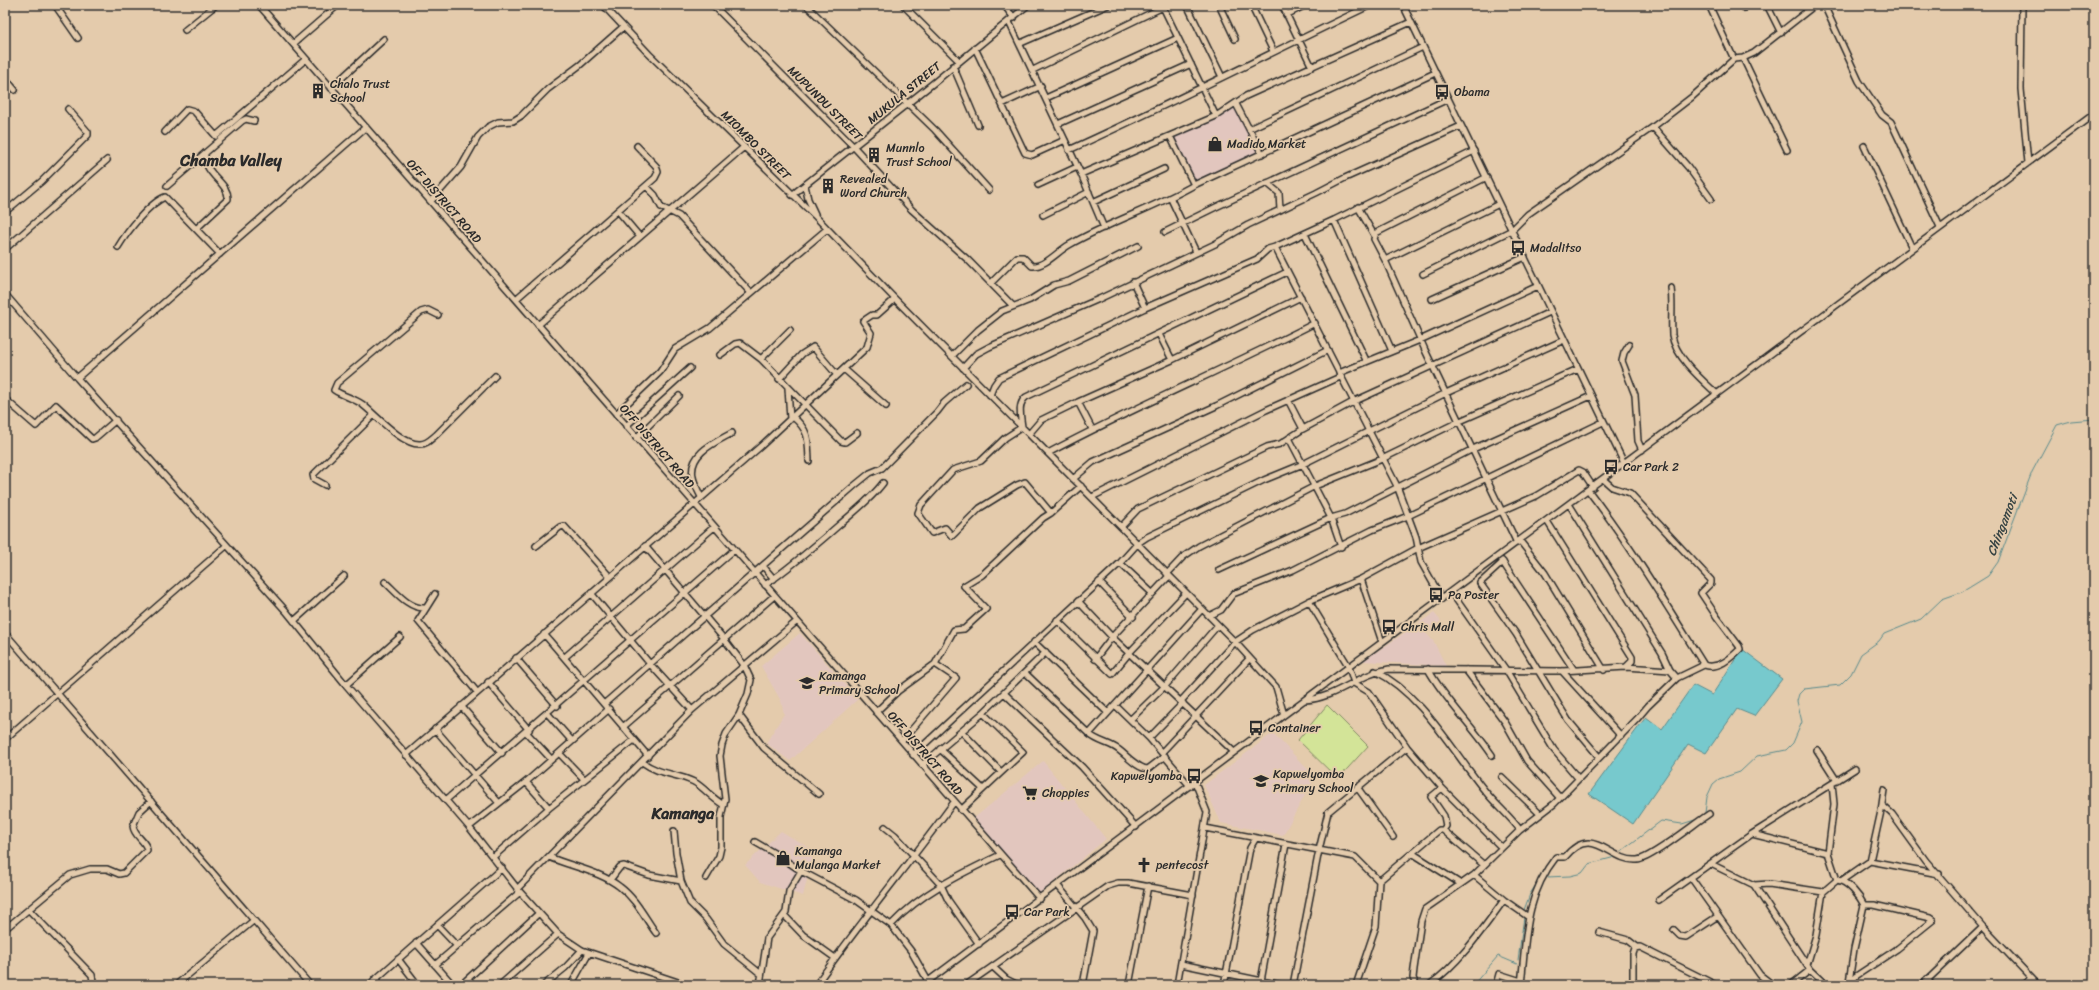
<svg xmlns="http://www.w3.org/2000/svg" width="2099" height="990" viewBox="0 0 2099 990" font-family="Sriracha,sans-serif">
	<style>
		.built { fill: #e2c6be }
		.pitch { fill: #d3e498; stroke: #7f8862 }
		.water { fill: #77c9cd; stroke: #598a8c }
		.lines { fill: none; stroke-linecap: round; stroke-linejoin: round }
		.stream { stroke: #598a8c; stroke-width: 1 }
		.minor-casing { stroke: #2b2b2b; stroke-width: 8 }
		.minor { stroke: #e4cbac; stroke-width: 5 }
		.labels { text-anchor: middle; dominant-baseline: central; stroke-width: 3.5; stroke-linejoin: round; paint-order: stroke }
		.poi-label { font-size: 12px; fill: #2b2b2b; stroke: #e4cbac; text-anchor: start }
		.street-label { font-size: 12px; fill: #2b2b2b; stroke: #e4cbac }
		.water-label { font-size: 13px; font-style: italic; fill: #364343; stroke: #e4cbac }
		.district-label { font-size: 16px; font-weight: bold; fill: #2b2b2b; stroke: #e4cbac }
	</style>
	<rect width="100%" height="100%" fill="#e4cbac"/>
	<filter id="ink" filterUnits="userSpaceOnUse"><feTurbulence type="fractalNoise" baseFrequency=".025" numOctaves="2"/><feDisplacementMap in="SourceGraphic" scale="8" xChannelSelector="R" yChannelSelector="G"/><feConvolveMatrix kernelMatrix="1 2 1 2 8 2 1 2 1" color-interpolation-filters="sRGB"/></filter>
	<g filter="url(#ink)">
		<path class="built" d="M1235,107L1258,152L1195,182L1173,136Z
			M1434,613L1441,621L1426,633L1434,642L1446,666L1363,661Z
			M800,633L858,699L790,761L766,743L784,714L781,701L761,666Z
			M1273,733L1315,777L1283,835L1221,823L1204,785Z
			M1043,761L1106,839L1038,895L973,819Z
			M781,831L814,851L803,896L760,882L745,865Z"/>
		<path class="pitch" d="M1327,705L1368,746L1338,779L1298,740Z"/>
		<path class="water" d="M1742,649L1782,679L1754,716L1737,709L1706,753L1688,744L1633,824L1589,794L1646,717L1662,729L1693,685L1712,695Z"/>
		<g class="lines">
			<path class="stream" d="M1705,813L1707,797L1713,784L1719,779L1740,772L1757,756L1786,750L1793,743L1802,722L1797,701L1799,694L1804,689L1840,685L1851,674L1861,654L1879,641L1884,634L1921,619L1942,599L1962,592L1988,576L1998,562L2032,472L2057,425L2071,421L2094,419
				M1620,852L1661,821L1682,824L1698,819
				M1547,877L1570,876L1582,873L1589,864L1615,857
				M1524,910L1530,894L1541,877
				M1518,960L1524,917
				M1473,985L1498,956L1517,964"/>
			<g class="minor-casing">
				<path id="minor" d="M55,5L78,38
					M259,5L1040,899
					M603,5L649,54L816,217L895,299L1235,642L1276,687L1284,715
					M713,5L853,146L912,210L968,260L1012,305
					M806,5L935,130L989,190
					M903,5L959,61
					M1004,5L1014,18
					M1187,5L1222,77
					M1219,5L1235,39
					M1251,5L1273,51
					M1282,5L1312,67
					M1403,5L1624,463
					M1709,5L1734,59
					M1767,5L1781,33
					M1824,5L1859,81L1882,115L1891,122L1940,227
					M2022,5L2021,89L2028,163
					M1744,8L1748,5
					M1286,15L1306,5
					M1009,22L1081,174L1216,116L1162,5
					M185,30L216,5
					M1021,43L1108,5
					M293,44L338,5
					M975,48L1025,153L1032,155L1065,140
					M1743,58L1787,150
					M953,66L978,125
					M1033,70L1163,7
					M5,78L15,90
					M331,88L384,39
					M1046,98L1178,38
					M1002,104L1041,86
					M1236,104L1262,154
					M1216,116L1246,96L1411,22
					M1058,124L1191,64
					M1653,127L1688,167L1711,199
					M1249,129L1423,47
					M165,132L187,109L194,111L216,136L306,59
					M1170,136L1194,185
					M1864,146L1912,248
					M1069,150C1171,104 1270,53 1371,5
					M1081,174L1104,228
					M1267,183L1279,193L1280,210
					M805,185L808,199L815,214
					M1038,185L1077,167
					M167,186L242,121L246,119L254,121
					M646,186L655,195L661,207L679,216L751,293
					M792,195L936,81L1028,5
					M1171,199L1196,252
					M431,201L461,167L478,137L488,127L498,122L513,121L521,116L548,89L580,65L623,27
					M1093,202L1164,169
					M1499,204L1385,260L1425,350L1517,543
					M1358,207L1374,235
					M618,211L640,237
					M5,212L42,181L88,135V132L68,109
					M1043,215L1089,192
					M1334,220L1392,351
					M196,229L228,199C229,182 203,175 205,153
					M1165,232L1216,207L1448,99
					M1305,234L1366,360
					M118,247C127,232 149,203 165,197L220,254
					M5,249L107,160
					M1385,260L1374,239L1376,233L1487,177
					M1423,274L1512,230L1528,214L1653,127L1692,97L1734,59L1743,58L1754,53L1815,5
					M1133,282L1145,308
					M991,283L1017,257H1023L1032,266C1045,267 1058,251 1069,245C1109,222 1154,208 1194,185L1435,73
					M1671,288C1673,304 1671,320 1672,335C1675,357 1702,380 1717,394
					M5,294L77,378L286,611L346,685L469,827L520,892L558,934L582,950L687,985
					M516,299L655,178L658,172L656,166L637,146
					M1432,299L1525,257
					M438,315L428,310L421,312L337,383L334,390C343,396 353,398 362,404C376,415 402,445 420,444C427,444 431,439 436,435L495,376
					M538,325L744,147
					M1159,334L1172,360
					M1629,345L1624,353L1622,361L1635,395L1638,441L1642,450
					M720,355L735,344L740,343L761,359L841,441L845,442L857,433
					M952,356L978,330L1002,311L1030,300L1054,285L1069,281L1138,246
					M761,359L790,330
					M963,368L976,354L989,347L1099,299L1215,244L1248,225L1316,193L1345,178L1461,126
					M844,369L886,406
					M1339,373L1420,340L1538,286
					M77,378L366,127
					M779,379L802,354L813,347L837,375
					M788,388L790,419
					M990,395L994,385L999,378L1145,308L1257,259L1268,249L1275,247
					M5,399L36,426L56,405L92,439L95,438L116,420
					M1288,400L1303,429L1353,402L1550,312
					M616,414L660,372L675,349L710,328L827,229
					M793,417C810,431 808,441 809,461
					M626,426L690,368
					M1092,429L1078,402L1172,360L1301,297
					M1369,431L1446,393L1564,340
					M1029,434L1041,420L1078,402
					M636,438L679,396
					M1289,438L1331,518L1341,547
					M1048,453C1136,406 1227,368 1315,323
					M1073,479L1093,462L1216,406L1328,350
					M325,485L314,479L313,475L374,415
					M1588,490C1631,546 1667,606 1704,665C1718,670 1731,658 1740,649L1739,646L1717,617L1701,593L1711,583V580L1630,493L1612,487L1603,479
					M701,497C698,491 694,483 693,477C688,453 716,442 732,433
					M1092,497L1266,410L1340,377
					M1569,504L1662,653L1670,670L1677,678
					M1051,513L1025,482L1017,485L980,508L952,536L945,528L932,533L918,513L921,505L953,470L981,461L1005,438L1022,427C1021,417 1017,404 1026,397L1287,272
					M1547,521L1632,657V661L1626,667
					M1121,527L1138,509L1267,447L1280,444L1303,429
					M1520,541L1545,573L1604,670
					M536,546L560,527L564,526L610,577
					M645,546L724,639L744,665L751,680L748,694L739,715L726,734L722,745L720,756L725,799L721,817V847L719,856L706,878
					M1502,561L1574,670
					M1503,562L1480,583L1516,634L1568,720L1599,757
					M1120,563L1152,593
					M763,566L774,579
					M1219,570L1331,518L1345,514L1473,449L1591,396
					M1167,574L1183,557L1199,546L1315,486L1382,459L1460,421L1578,369
					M1361,579L1382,642
					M385,582C396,592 409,609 425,608
					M1099,582L1133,617
					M765,585C791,567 815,546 839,525C854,512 871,499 883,483
					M1451,592L1506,670L1554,750L1578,778
					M591,593L650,664L692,710
					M435,594L418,621L477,692
					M1442,599L1421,562L1416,537L1397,486L1275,247L1334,220L1474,151
					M1078,601L1112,637L1234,752
					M1309,601L1349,667L1354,683L1369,692L1407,747L1442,788L1501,847
					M1209,616L1221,610L1233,594L1293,570L1372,530L1408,516L1603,422
					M1057,620L1112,674L1130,652L1186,593
					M294,621L344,576
					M5,633L310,985
					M544,634L648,756
					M1034,642L1108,713
					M565,657L714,527
					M516,658L557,706
					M1095,659L1112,637L1169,576
					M1428,669C1445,700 1472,725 1492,755
					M1466,670L1505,722L1527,761L1559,797
					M1375,671C1422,694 1453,752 1485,791C1496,805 1510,816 1520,830
					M1562,671L1621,736
					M1025,673L1089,734C1098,742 1110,743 1119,750C1127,756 1138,769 1148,769L1165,756
					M488,682L529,730
					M346,685L400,637
					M1004,693L1082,767L1136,827
					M1305,700C1337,698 1358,674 1389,669L1562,671L1626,667L1670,670
					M1181,701L1235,642L1253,630L1309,601L1361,579L1418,548L1536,496L1579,470L1583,472L1593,487
					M604,704L854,486L870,473L882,468L937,412L944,403L966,384
					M1115,705L1149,738L1190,786
					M461,706L502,753
					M876,712L898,691L935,664L954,630L964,629L986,609L964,586L982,575L1043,518L1051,513L1081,486
					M548,714L572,741
					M739,715L764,748L819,794
					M1131,719L1166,685L1218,625
					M623,727L774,596
					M435,729L499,803
					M526,732L551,759
					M962,732L1001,772
					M1089,734L1202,609
					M1149,738L1183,703
					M5,739L226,546
					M902,741L956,678L935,664
					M940,749L983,789
					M1817,750L1837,781
					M1162,752L1249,659
					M559,753L584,779
					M406,755L761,446L867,347L871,333L863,321L872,315H877L895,299
					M913,755L1120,563L1138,543L1147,537L1264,480L1303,464L1369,431
					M642,762C660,775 676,773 694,782C705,788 711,798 724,805
					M922,765L983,713L1046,652
					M1502,777L1540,814
					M526,782L549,808
					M1832,784L1834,804L1828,853L1837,880
					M1357,787L1393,837
					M1442,788L1431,797L1444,816L1446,826L1443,830
					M446,800L734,550
					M1882,805L1892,814L1926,861L1983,927L2038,985
					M961,810L1023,752L983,713
					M469,827L526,782L609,709
					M885,827L895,835L941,885L948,900L979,944
					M1205,828L1355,857L1379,881L1376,926L1356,985
					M674,831L676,853L681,881L690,903L706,919L724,944L761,974
					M1752,834L1828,853
					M755,842L779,856L801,871L856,900L891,925L911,951L928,981
					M1412,853L1461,884
					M493,857L549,808L634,740
					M549,857C572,867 600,871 620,887C636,899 645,918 656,933
					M1870,861L1881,811L1884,790
					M1711,864L1754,885L1769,884L1823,892
					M1474,875L1504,900L1527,916
					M1692,879L1760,975L1773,985
					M610,880L620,867L624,866L649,875L681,881
					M1837,880C1848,881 1860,897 1864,905L1854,949L1849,982
					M1379,881L1439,830H1443L1484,865
					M1841,881L1870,861L1939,874
					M1754,885L1810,970L1826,985
					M1058,886L1085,918L1093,931L1083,985
					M517,889L692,710L796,622
					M1659,900L1752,834L1855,769
					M29,910L92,975L93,981L90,985
					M784,915L803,935L835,958
					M437,925L456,945
					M891,925C921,893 960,874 1000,855
					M5,929L70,875L90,869H107L119,874L124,873L147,850C146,840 134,837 133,826L139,812L151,801
					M1674,930L1680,936L1686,937L1718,916
					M1599,932L1628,940L1637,947
					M416,943L453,985
					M398,959L418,985
					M1181,964L1281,985
					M435,965L520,892
					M1807,965L1816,935L1823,892L1837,880
					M993,967L1006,979L1018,985
					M1927,979L1932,985
					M374,980L379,985
					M1261,981L1286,844
					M176,985L253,921
					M369,985L502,868
					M461,985L539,913
					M500,985L558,934
					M544,985L565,968L582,950
					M571,985L589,953
					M760,985L767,938L786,912L789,891L801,871
					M816,985C860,922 909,864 954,802
					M923,985L1284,715L2094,114
					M966,985L1108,886L1118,883H1128L1193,895
					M1129,985L1148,886
					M1177,985L1207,812L1195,782
					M1224,985L1250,848L1256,838
					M1293,985L1319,850L1328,812L1407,747
					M1416,985L1413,978L1414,969L1421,921L1425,909L1474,875L1520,830L1554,804L1637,719L1648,706L1677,678L1704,665
					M1429,985C1458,965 1483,929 1504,900
					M1496,985L1499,974L1521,981
					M1521,985C1526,938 1525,896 1556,857H1565C1593,823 1610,862 1637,860C1651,859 1695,823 1709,814
					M1633,985V954L1635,948L1640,947L1716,985
					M1791,985L1810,970
					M1848,985L1856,976L1897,949L1933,920L1930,918L1874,905H1864
					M1922,985L1983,927
					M2024,985L2031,978"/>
			</g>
			<use href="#minor" class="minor"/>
		</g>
	</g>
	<defs>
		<g id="building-bare" transform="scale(1.2)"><path d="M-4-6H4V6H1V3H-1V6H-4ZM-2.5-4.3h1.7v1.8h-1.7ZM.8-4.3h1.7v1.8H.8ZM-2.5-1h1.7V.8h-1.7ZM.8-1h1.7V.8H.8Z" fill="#2b2b2b" stroke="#e4cbac" stroke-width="2.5" paint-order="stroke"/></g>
		<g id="bus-bare" transform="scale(1.2)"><path d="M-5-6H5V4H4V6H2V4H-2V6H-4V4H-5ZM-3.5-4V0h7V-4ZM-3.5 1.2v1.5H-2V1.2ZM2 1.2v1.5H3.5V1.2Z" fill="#2b2b2b" stroke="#e4cbac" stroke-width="2.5" paint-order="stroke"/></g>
		<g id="shop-bare" transform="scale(1.2)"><path d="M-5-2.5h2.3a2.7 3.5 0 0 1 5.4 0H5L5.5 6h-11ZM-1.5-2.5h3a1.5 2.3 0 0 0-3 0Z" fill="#2b2b2b" stroke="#e4cbac" stroke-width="2.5" paint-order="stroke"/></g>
		<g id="school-bare" transform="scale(1.2)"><path d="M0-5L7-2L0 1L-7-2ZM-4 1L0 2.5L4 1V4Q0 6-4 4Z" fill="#2b2b2b" stroke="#e4cbac" stroke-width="2.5" paint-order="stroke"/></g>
		<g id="supermarket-bare" transform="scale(1.2)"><path d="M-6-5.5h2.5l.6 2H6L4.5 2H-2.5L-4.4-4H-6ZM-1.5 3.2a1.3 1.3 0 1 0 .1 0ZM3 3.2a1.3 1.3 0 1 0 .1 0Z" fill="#2b2b2b" stroke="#e4cbac" stroke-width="2.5" paint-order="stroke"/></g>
		<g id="church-bare" transform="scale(1.2)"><path d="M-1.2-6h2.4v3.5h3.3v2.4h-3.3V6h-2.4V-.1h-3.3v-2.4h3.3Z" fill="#2b2b2b" stroke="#e4cbac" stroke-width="2.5" paint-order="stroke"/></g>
	</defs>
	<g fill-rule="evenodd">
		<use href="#building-bare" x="318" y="91"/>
		<use href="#bus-bare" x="1442" y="92"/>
		<use href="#shop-bare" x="1215" y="144"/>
		<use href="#building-bare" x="874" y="155"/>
		<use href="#building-bare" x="828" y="186"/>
		<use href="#bus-bare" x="1518" y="248"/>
		<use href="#bus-bare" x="1611" y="467"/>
		<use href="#bus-bare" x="1436" y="595"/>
		<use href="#bus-bare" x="1389" y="627"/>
		<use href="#school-bare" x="807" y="683"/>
		<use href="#bus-bare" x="1256" y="728"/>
		<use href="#bus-bare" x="1194" y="776"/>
		<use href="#school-bare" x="1261" y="781"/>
		<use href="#supermarket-bare" x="1030" y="793"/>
		<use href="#shop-bare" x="783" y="858"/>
		<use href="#church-bare" x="1144" y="865"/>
		<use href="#bus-bare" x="1012" y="912"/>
	</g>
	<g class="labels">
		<g class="poi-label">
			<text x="330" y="84">Chalo Trust<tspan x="330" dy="14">School</tspan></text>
			<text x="1454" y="92">Obama</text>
			<text x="1227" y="144">Madido Market</text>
			<text x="886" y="148">Munnlo<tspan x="886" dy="14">Trust School</tspan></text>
			<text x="840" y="179">Revealed<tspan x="840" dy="14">Word Church</tspan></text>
			<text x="1530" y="248">Madalitso</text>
			<text x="1623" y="467">Car Park 2</text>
			<text x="1448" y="595">Pa Poster</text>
			<text x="1401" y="627">Chris Mall</text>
			<text x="819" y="676">Kamanga<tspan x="819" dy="14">Primary School</tspan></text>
			<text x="1268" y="728">Container</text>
			<text x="1273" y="774">Kapwelyomba<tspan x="1273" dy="14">Primary School</tspan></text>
			<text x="1182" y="776" text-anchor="end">Kapwelyomba</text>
			<text x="1042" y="793">Choppies</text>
			<text x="795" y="851">Kamanga<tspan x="795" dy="14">Mulanga Market</tspan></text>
			<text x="1156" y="865">pentecost</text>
			<text x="1024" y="912">Car Park</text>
		</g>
		<g class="street-label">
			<text transform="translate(904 93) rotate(-39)">MUKULA STREET</text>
			<text transform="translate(825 103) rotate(45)">MUPUNDU STREET</text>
			<text transform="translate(756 145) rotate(45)">MIOMBO STREET</text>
			<text transform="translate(444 201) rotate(49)">OFF DISTRICT ROAD</text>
			<text transform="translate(657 446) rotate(49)">OFF DISTRICT ROAD</text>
			<text transform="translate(925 753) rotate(49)">OFF DISTRICT ROAD</text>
		</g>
		<g class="water-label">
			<text transform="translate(2002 525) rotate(-69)">Chingamoti</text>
		</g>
		<g class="district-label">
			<text x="231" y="160">Chamba Valley</text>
			<text x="683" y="813">Kamanga</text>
		</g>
	</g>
	<rect width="2099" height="990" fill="none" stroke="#e4cbac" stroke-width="20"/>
	<rect x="10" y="10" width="2079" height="970" fill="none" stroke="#2b2b2b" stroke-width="1.5" filter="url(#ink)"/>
</svg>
